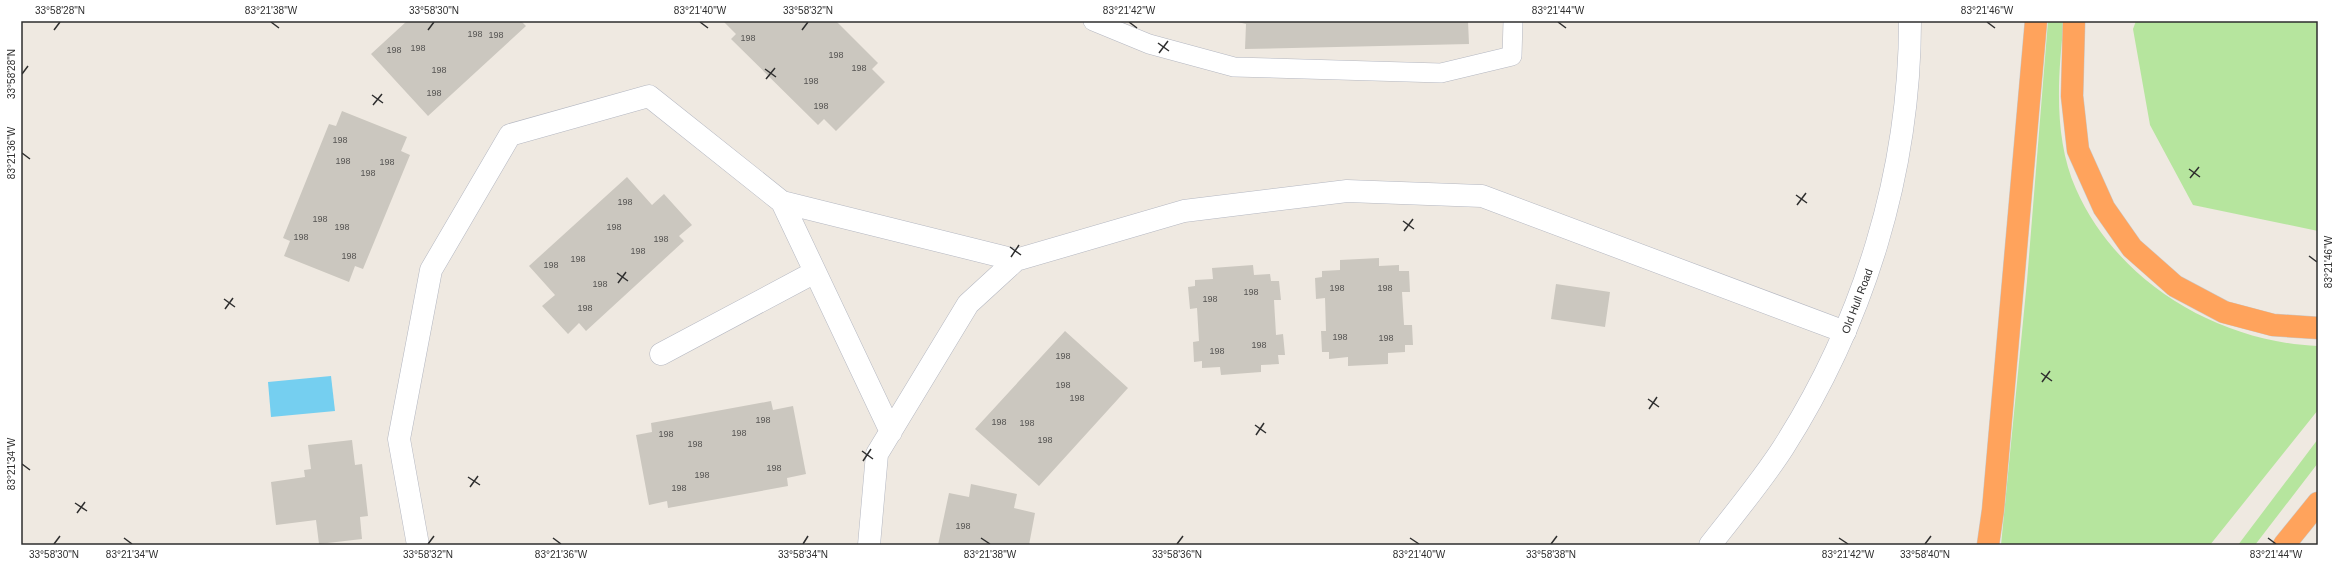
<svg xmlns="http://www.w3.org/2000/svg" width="2339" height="566" viewBox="0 0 2339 566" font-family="Arial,sans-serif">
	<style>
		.green { fill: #b6e59e }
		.water { fill: #75cff0 }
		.building { fill: #cbc7bf }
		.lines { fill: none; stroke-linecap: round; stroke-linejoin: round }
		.service-casing { stroke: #b4b7c1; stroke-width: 20 }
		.minor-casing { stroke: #b4b7c1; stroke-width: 23 }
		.secondary-casing { stroke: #b4b7c1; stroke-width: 23 }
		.motorway-casing { stroke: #c9c9c9; stroke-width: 23 }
		.service { stroke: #fff; stroke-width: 19 }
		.minor { stroke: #fff; stroke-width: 22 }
		.secondary { stroke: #fff; stroke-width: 22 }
		.motorway { stroke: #ffa35c; stroke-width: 22 }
		.ticks { fill: none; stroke: #2e2e2e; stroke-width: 1.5 }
		.labels { text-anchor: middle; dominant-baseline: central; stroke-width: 3.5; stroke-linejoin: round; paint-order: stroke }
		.number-label { font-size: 9px; fill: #555452 }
		.street-label { font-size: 11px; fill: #2e2e2e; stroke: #fff }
		.neatline { fill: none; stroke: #2e2e2e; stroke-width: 1.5 }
		.ticks-label { font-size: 10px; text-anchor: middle; fill: #2e2e2e }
	</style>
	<rect width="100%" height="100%" fill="#efe9e1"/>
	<path class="green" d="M2048,21H2064C2058,75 2053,137 2076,189C2117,282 2218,342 2318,346V410L2210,545H2001L2027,281Z
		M2136,21H2318V231L2193,205L2150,125L2133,29Z
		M2318,439V463L2255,545H2238Z"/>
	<path class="water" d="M331,376L335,411L271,417L268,382Z"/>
	<path class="building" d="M407,21H521L526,26L428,116L371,54Z
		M723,21H836L878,63L872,69L885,82L836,131L824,119L818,125L731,39L736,34Z
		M1234,21H1468L1469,44L1245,49L1246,24Z
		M342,111L407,137L401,151L410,155L363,269L355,266L349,282L284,256L290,241L283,238L329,124L336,126Z
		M627,177L652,205L664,194L692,225L679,236L684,241L586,331L579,323L568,334L542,306L555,295L529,266Z
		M1379,258V266L1399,265V271H1409L1410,292H1402L1404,325H1412L1413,345H1405V352L1388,353V364L1348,366V357L1329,359V352H1322L1321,331H1326L1325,298L1316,299L1315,278L1322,277V271L1340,270V260Z
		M1253,265L1254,275L1270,274L1271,281H1279L1281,300H1274L1276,335L1283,334L1285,355H1278L1279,364L1261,365V372L1221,375L1220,367L1202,368V361L1194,362L1193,342L1199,341L1197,308L1190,309L1188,287L1195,286V280L1213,279L1212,268Z
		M1556,284L1610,292L1605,327L1551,319Z
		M1065,331L1128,388L1039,486L975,429Z
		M771,401L773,410L793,406L806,474L787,478L788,486L668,508L667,501L649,505L636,435L652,432L651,423Z
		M352,440L355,465L362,464L368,516L360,517L362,539L319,544L316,520L276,525L271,482L305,477L304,470L311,469L308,445Z
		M971,484L1017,494L1014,508L1035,513L1029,545H938L949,493L969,497Z"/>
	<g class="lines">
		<g class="service-casing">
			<path id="service" d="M1093,21L1149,44L1234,67L1441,73L1512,56L1513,21"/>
		</g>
		<g class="minor-casing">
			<path id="minor" d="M782,202L891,432
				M661,354L815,272
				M418,545L399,439L431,270L510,135L649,96L782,202L1016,260
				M869,545L877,454L968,304L1016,260L1184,211L1347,191L1482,196L1845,332"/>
		</g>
		<g class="secondary-casing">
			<path id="secondary" d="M1710,545C1735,513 1761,482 1783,448C1864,321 1910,172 1910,21"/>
		</g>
		<g class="motorway-casing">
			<path id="motorway" d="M2074,21L2072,96L2078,150L2104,208L2132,248L2175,286L2224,312L2273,325L2318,328
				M1988,545L1993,510L2036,21
				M2284,545L2318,503"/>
		</g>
		<use href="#service" class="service"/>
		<use href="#minor" class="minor"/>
		<use href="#secondary" class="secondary"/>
		<use href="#motorway" class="motorway"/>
	</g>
	<path class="ticks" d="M271,22L279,28M700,22L708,28M1129,22L1137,28M1558,22L1566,28M1987,22L1995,28M54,30L60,22M428,30L434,22M802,30L808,22M1158,43L1169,51M1159,53L1168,41M765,69L776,77M22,74L28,66M766,79L775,68M372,95L383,103M373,105L382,94M22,153L30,159M2189,169L2200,177M2190,178L2199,167M1796,195L1807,203M1797,205L1806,193M1403,221L1414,229M1404,231L1413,219M1010,247L1021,255M2309,256L2317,262M1011,257L1019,245M617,273L628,281M618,283L626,272M224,299L235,307M225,309L233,298M2041,373L2052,381M2042,382L2050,371M1648,399L1659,407M1649,409L1657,397M1255,425L1266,433M1256,435L1264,423M862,451L873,459M863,461L871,449M22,464L30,470M468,477L480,485M470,487L478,476M75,503L87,511M77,513L85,502M124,538L132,544M553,538L561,544M981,538L990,544M1410,538L1419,544M1839,538L1848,544M2268,538L2276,544M54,544L60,536M428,544L434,536M803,544L808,536M1177,544L1183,536M1551,544L1557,536M1925,544L1931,536"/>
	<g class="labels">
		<g class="number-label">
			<text x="475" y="34">198</text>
			<text x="496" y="35">198</text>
			<text x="748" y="38">198</text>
			<text x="418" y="48">198</text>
			<text x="394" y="50">198</text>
			<text x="836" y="55">198</text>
			<text x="859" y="68">198</text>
			<text x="439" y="70">198</text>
			<text x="811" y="81">198</text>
			<text x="434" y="93">198</text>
			<text x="821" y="106">198</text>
			<text x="340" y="140">198</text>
			<text x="343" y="161">198</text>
			<text x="387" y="162">198</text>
			<text x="368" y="173">198</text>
			<text x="625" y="202">198</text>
			<text x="320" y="219">198</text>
			<text x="342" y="227">198</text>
			<text x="614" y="227">198</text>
			<text x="301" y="237">198</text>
			<text x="661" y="239">198</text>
			<text x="638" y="251">198</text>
			<text x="349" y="256">198</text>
			<text x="578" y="259">198</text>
			<text x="551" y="265">198</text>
			<text x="600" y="284">198</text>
			<text x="1337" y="288">198</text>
			<text x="1385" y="288">198</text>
			<text x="1251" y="292">198</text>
			<text x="1210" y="299">198</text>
			<text x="585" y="308">198</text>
			<text x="1340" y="337">198</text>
			<text x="1386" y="338">198</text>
			<text x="1259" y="345">198</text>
			<text x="1217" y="351">198</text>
			<text x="1063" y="356">198</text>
			<text x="1063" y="385">198</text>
			<text x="1077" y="398">198</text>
			<text x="763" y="420">198</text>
			<text x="999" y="422">198</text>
			<text x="1027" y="423">198</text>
			<text x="739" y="433">198</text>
			<text x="666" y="434">198</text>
			<text x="1045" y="440">198</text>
			<text x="695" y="444">198</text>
			<text x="774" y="468">198</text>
			<text x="702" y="475">198</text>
			<text x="679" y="488">198</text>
			<text x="963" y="526">198</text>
		</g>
		<g class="street-label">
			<text transform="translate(1857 301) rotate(-69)">Old Hull Road</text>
		</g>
	</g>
	<rect width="2339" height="566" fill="none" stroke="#ffffff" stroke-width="44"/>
	<rect x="22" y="22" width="2295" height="522" class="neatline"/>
	<g class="ticks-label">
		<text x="60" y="14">33°58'28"N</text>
		<text x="271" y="14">83°21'38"W</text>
		<text x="434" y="14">33°58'30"N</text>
		<text x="700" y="14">83°21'40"W</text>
		<text x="808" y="14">33°58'32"N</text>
		<text x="1129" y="14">83°21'42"W</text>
		<text x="1558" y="14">83°21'44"W</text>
		<text x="1987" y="14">83°21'46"W</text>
		<text transform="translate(11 74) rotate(-90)" y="4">33°58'28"N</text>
		<text transform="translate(11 153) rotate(-90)" y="4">83°21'36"W</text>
		<text transform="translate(2328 262) rotate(-90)" y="4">83°21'46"W</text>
		<text transform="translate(11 464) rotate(-90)" y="4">83°21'34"W</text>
		<text x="54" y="558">33°58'30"N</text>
		<text x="132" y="558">83°21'34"W</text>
		<text x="428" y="558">33°58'32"N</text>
		<text x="561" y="558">83°21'36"W</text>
		<text x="803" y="558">33°58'34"N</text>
		<text x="990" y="558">83°21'38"W</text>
		<text x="1177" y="558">33°58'36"N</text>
		<text x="1419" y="558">83°21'40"W</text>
		<text x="1551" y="558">33°58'38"N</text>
		<text x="1848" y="558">83°21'42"W</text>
		<text x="1925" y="558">33°58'40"N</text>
		<text x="2276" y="558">83°21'44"W</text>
	</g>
</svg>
